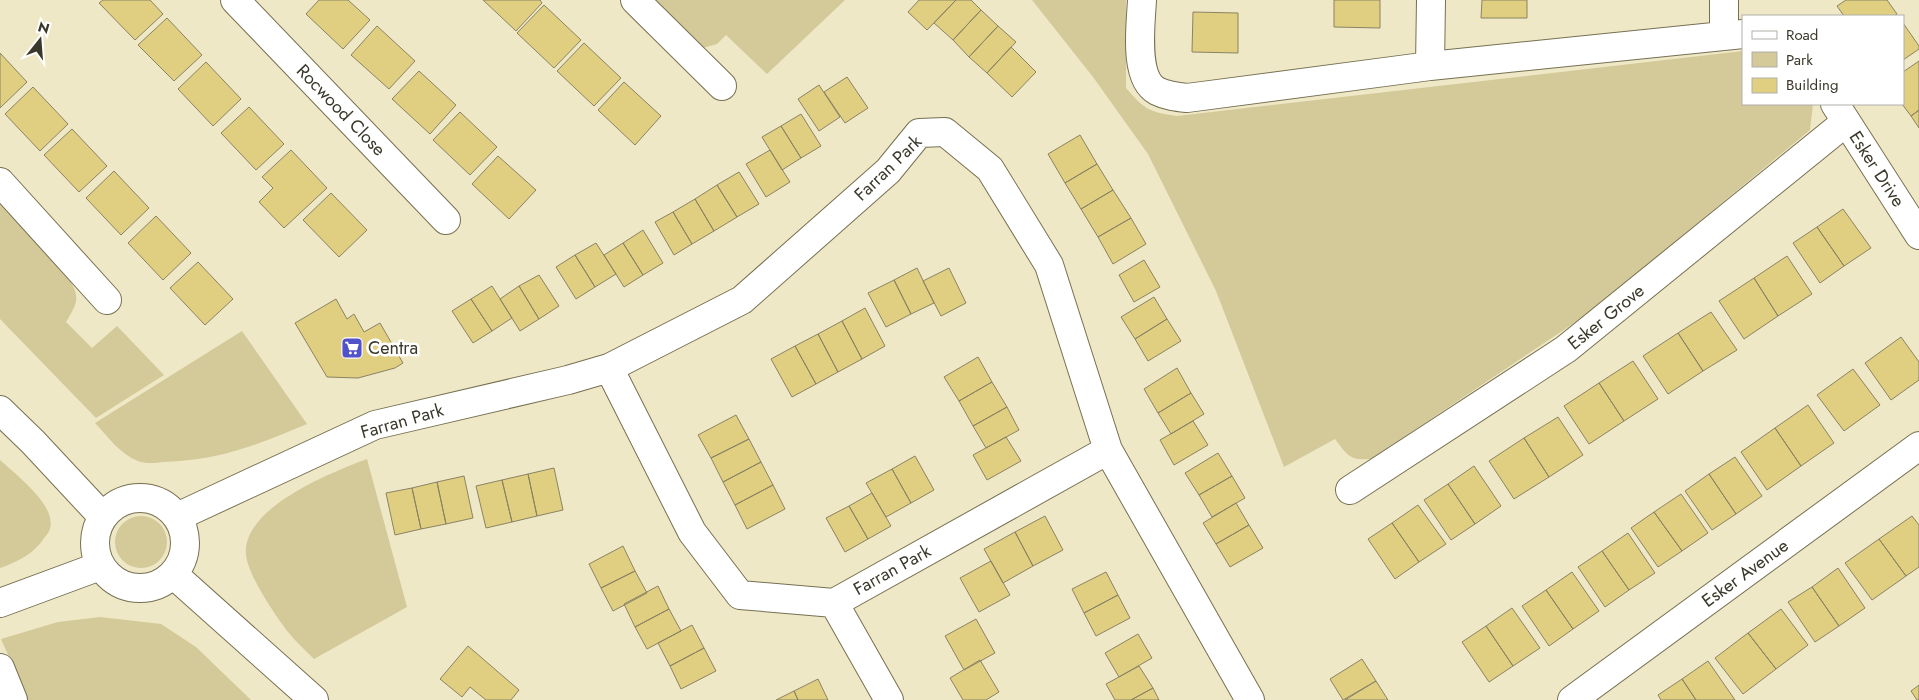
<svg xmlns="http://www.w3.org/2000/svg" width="1919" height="700" viewBox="0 0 1919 700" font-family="Jost,sans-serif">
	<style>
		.green { fill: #d3c999 }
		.building { fill: #e0cf81; stroke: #8a8364 }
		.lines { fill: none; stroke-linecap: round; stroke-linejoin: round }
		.minor-casing { stroke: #767052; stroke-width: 30 }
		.tertiary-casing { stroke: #767052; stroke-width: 30 }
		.minor { stroke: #fff; stroke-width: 28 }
		.tertiary { stroke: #fff; stroke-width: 28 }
		.labels { text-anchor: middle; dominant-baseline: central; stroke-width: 5; stroke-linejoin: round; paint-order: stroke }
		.street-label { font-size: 18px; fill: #3a382a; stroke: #fff }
		.poi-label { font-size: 18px; fill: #3a382a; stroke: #fff; text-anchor: start }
	</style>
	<rect width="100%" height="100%" fill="#efe8c6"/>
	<path class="green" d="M643,0H845L767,74L726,35L717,44L699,49Z
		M1032,0H1126V88C1144,109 1149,112 1177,116L1743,51V104H1813L1810,130L1589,313L1371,459C1350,461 1347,455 1335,439L1284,467L1216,291L1148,154L1093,77Z
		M0,204L67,276C81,297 78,302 66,322L92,348L117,326L164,375L96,418L0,319Z
		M242,331L307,424C257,445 220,460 164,462C156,463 145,464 138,461C120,454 108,437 95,423Z
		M367,459L407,607L314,659C305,650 295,641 288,632C275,615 248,575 246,555C241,508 332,472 367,459Z
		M0,460C15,474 57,505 50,529C49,532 46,536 44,538C34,554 17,562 0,568Z
		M115 542a26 26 0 1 1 52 0a26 26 0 1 1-52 0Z
		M100,617L161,624L196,647L251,700H28L1,639L58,622Z"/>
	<path class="building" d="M103,0H150L163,14L135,40L99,3Z
		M319,0H348L370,20L343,49L306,14Z
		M483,0H540L542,3L516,31Z
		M919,0H956L927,30L908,12Z
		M956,0H971L981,10L953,40L934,23Z
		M1334,0H1380V28L1334,27Z
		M1482,0H1527V18H1481Z
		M1846,0H1887L1897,14L1894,16H1844L1837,6Z
		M544,5L581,40L554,68L517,33Z
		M981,10L998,26L969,57L953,40Z
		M1193,12L1238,13V53L1192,52Z
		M167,18L202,55L174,81L138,45Z
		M1903,23L1919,46V49L1903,60Z
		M377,26L415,61L389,89L351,55Z
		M998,26L1016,42L987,73L969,57Z
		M584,43L621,78L594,106L557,71Z
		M1011,47L1036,72L1012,97L987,73Z
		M0,53L27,82L0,108Z
		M1919,61V110L1911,116L1902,104L1903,72Z
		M206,62L241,99L213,126L178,89Z
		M419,71L456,105L430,134L392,99Z
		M847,77L868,108L845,123L824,92Z
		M624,82L661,116L635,145L598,110Z
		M819,85L840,117L819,131L798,99Z
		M33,87L68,124L40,151L5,114Z
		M249,107L284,144L256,170L221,133Z
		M1919,110V128L1911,116Z
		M460,112L497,147L470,175L433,140Z
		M801,114L821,146L801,158L781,126Z
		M781,126L801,158L782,170L762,137Z
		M72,129L107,166L79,192L44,155Z
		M1080,135L1097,164L1065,183L1048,154Z
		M291,150L327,188L284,228L259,202L273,188L262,177Z
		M770,150L790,182L766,197L746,164Z
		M498,156L536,190L509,219L472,184Z
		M1097,164L1113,190L1081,209L1065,183Z
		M114,171L149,208L121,235L86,198Z
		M739,172L759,204L737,217L717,185Z
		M717,185L737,217L714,231L695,199Z
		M1113,190L1131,218L1098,237L1081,209Z
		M331,193L367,230L339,257L303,220Z
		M695,199L714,231L692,244L673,212Z
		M1843,209L1871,248L1844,266L1817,227Z
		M673,212L692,244L674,255L655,222Z
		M156,216L191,253L163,280L128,243Z
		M1131,218L1146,244L1113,264L1098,237Z
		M1817,227L1844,266L1820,283L1793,243Z
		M643,230L663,263L643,275L623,243Z
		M596,243L616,274L595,287L575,255Z
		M623,243L643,275L624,287L604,255Z
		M575,255L595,287L576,299L556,267Z
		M1787,256L1812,294L1778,316L1754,278Z
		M1144,260L1160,287L1134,302L1119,275Z
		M198,262L233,299L205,325L170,288Z
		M917,268L934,303L911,314L894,280Z
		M949,268L966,303L941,316L923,281Z
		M539,275L559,306L539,319L519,286Z
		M1754,278L1778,316L1744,339L1719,301Z
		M894,280L911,314L886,327L868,293Z
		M492,286L512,318L492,331L471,299Z
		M519,286L539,319L520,331L500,299Z
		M1154,297L1167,319L1135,339L1121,317Z
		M336,299L347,319L354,314L364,332L380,323L403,363L395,368L358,378L327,377L295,323Z
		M471,299L492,331L473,343L452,311Z
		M865,308L885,346L862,359L842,321Z
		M1711,312L1737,350L1703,371L1678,333Z
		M1167,319L1181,341L1148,361L1135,339Z
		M842,321L862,359L838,372L818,334Z
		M1678,333L1703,371L1668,394L1643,356Z
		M818,334L838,372L816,384L795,346Z
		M1901,337L1919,362V380L1891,400L1865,363Z
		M795,346L816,384L792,397L771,359Z
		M978,357L992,382L959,401L944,377Z
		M1633,361L1658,399L1624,421L1599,383Z
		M1177,368L1191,393L1158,413L1144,389Z
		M1853,369L1880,405L1844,431L1817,395Z
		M992,382L1007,407L973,426L959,401Z
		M1599,383L1624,421L1589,444L1564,406Z
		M1191,393L1204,414L1171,434L1158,413Z
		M1808,405L1834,443L1801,466L1775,428Z
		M1007,407L1019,430L986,448L973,426Z
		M736,415L749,439L711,458L698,435Z
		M1558,417L1583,455L1549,477L1524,438Z
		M1193,421L1208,445L1174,465L1160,440Z
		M1775,428L1801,466L1767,490L1741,452Z
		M1006,437L1021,461L987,480L973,455Z
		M1524,438L1549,477L1514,499L1489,461Z
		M749,439L761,462L723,482L711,458Z
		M1218,453L1232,476L1199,495L1185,473Z
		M915,456L934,490L911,503L892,469Z
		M1735,457L1762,496L1736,514L1709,474Z
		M761,462L773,485L735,505L723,482Z
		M1474,466L1501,506L1475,524L1448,484Z
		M554,468L563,510L537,516L528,474Z
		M892,469L911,503L886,517L866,483Z
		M528,474L537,516L512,522L502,480Z
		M1709,474L1736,514L1712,530L1685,491Z
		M464,476L473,518L446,524L437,482Z
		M1232,476L1245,498L1212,517L1199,495Z
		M502,480L512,522L486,528L476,486Z
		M437,482L446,524L421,529L412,488Z
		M1448,484L1475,524L1451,540L1424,500Z
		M773,485L785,509L747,529L735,505Z
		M412,488L421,529L395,535L386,493Z
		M872,493L891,526L868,539L849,506Z
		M1681,494L1708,533L1682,551L1654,512Z
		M1236,503L1249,525L1216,544L1203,523Z
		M1418,505L1446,544L1419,562L1392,523Z
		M849,506L868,539L845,552L826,518Z
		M1654,512L1682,551L1658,567L1631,528Z
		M1045,516L1063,550L1033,566L1015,532Z
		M1912,516L1919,525V567L1906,576L1879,539Z
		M1392,523L1419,562L1395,579L1368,539Z
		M1249,525L1263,548L1230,567L1216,544Z
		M1015,532L1033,566L1003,583L984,549Z
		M1628,533L1655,573L1629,590L1602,551Z
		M1879,539L1906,576L1872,600L1845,563Z
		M623,546L635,571L601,588L589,564Z
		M1602,551L1629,590L1605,607L1578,567Z
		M991,561L1010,595L979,612L960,578Z
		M1838,568L1865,608L1839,626L1812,587Z
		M635,571L647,593L613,611L601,588Z
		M1106,572L1118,595L1084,613L1072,589Z
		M1572,572L1599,611L1573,629L1546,590Z
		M658,586L669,609L635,627L624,604Z
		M1812,587L1839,626L1815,642L1788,602Z
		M1546,590L1573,629L1549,646L1522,606Z
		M1118,595L1130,618L1096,636L1084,613Z
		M1512,608L1540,648L1513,666L1486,626Z
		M669,609L681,631L647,649L635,627Z
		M1781,609L1808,645L1776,669L1748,633Z
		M976,619L995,653L964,670L945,636Z
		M692,625L704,648L670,666L658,643Z
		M1486,626L1513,666L1489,682L1462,642Z
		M1748,633L1776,669L1743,694L1715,658Z
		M1138,634L1152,658L1119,677L1105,653Z
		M468,646L519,690L511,700H486L470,687L462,697L440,679Z
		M704,648L716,671L681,689L670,666Z
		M1362,659L1376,681L1343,700L1330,679Z
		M980,660L999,692L986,700H963L950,678Z
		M1708,661L1735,700H1696L1682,679Z
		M1139,666L1153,688L1131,700H1115L1106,684Z
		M818,679L828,700H798L794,691Z
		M1682,679L1696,700H1661L1658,695Z
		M1376,681L1388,700H1345Z
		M1919,685V700H1917L1911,691Z
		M1153,688L1159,700H1131Z
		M794,691L798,700H776Z"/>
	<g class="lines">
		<g class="minor-casing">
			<path id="minor" d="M235,0L446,220
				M635,0L722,86
				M1142,0C1141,23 1133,78 1157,91C1167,96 1177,97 1187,98L1430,66L1743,34
				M1724,0V35
				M1430,66L1431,0
				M1835,104L1919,235
				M0,182L107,300
				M609,368L692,532L740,595L834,603L889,700
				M1350,490L1566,349L1846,122
				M177,517L375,425L568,380L609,368L742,300L888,171L919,133L945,132L990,169L1049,265L1108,450L1250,700
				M0,603L100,566
				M834,603L1108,450
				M0,668L13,700
				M1572,700L1919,446"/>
		</g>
		<g class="tertiary-casing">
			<path id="tertiary" d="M0,410L33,442L102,516
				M95 543a45 45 0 1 1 90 0a45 45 0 1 1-90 0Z
				M173,574L314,700"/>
		</g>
		<use href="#minor" class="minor"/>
		<use href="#tertiary" class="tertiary"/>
	</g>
	<defs>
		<g id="supermarket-square" transform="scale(1.125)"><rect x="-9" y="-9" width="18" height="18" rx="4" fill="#5152c9" stroke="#fff"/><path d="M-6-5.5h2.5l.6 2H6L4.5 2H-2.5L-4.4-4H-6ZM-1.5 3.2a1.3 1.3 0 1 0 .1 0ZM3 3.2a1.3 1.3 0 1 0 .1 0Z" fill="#fff"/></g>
	</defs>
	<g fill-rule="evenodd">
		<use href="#supermarket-square" x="352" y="348"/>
	</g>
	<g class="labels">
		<g class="street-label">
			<text transform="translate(341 110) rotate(46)">Rocwood Close</text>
			<text transform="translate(888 168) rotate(-44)">Farran Park</text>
			<text transform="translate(1877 169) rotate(57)">Esker Drive</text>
			<text transform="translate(1606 317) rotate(-39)">Esker Grove</text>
			<text transform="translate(402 421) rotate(-16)">Farran Park</text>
			<text transform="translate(892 570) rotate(-29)">Farran Park</text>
			<text transform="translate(1745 573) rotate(-36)">Esker Avenue</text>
		</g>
		<g class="poi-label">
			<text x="368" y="348">Centra</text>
		</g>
	</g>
	<rect x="1742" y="15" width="162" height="90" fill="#ffffff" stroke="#b0afaa"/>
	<rect x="1752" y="31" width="25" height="8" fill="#ffffff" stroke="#b0afaa"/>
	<text x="1786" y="40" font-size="15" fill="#3a382a">Road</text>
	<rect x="1752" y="52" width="25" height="15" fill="#d3c999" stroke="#b0afaa"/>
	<text x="1786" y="65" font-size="15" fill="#3a382a">Park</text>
	<rect x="1752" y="78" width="25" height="15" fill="#e0cf81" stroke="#b0afaa"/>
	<text x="1786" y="90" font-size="15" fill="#3a382a">Building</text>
	<g transform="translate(40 40) rotate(17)" stroke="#ffffff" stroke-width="4" paint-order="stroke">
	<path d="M0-4L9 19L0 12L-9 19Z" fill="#3a382a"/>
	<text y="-8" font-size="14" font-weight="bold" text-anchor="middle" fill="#3a382a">N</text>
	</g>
</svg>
